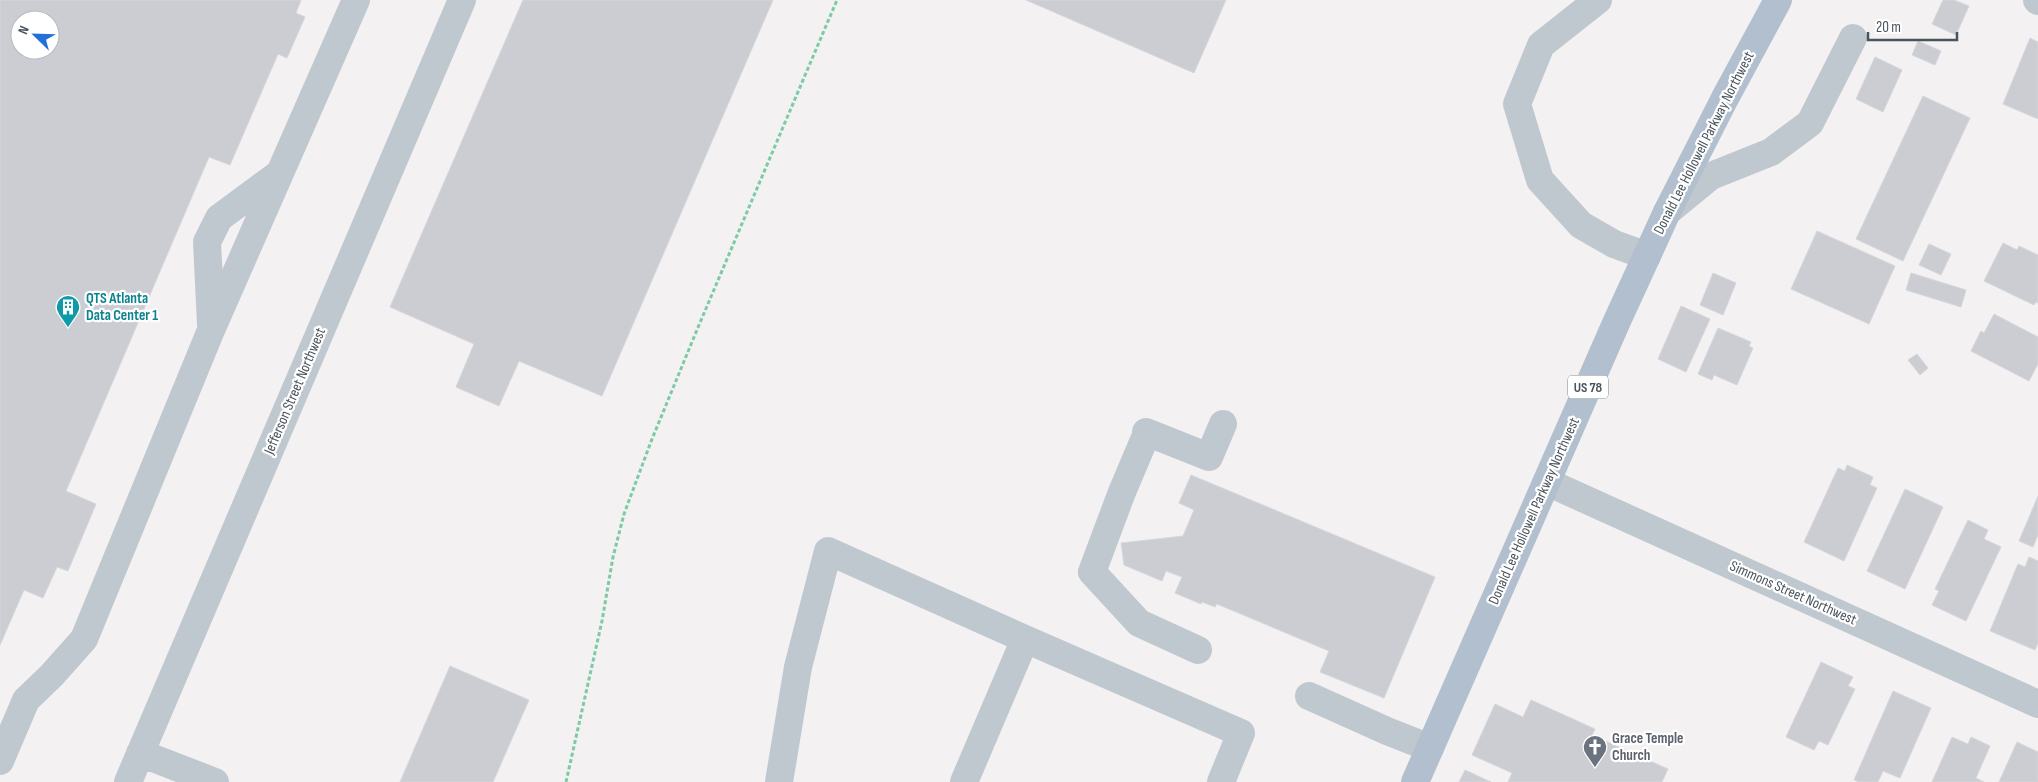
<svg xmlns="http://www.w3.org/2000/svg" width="2038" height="782" viewBox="0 0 2038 782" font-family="'Sofia Sans Condensed',sans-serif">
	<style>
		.building { fill: #cbcdd3; stroke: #d5d7dc; fill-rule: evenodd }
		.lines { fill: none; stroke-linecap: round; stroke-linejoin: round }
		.path { stroke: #7ccaa6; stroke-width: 3; stroke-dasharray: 4 2.5; stroke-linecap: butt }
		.minor { stroke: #c0c8cf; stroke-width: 28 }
		.major { stroke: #b2bfce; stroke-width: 28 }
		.labels { text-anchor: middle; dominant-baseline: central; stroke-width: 4.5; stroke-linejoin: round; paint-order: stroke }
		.shield { fill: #fff; stroke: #80878e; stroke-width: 1 }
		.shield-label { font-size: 14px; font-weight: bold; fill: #4a545d }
		.street-label { font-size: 15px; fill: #4a545d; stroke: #fff }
		.culture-label { font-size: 15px; font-weight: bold; fill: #0d838f; stroke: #fff; text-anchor: start }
		.worship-label { font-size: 15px; font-weight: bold; fill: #5b616d; stroke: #fff; text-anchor: start }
	</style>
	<rect width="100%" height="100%" fill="#f3f1f1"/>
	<path class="building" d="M0,0H301L296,13L305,17L287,58L278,54L230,165L209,157L66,491L96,504L68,571L57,567L43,598L24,590L0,645ZM20,20H50V50H20Z
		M523,0H773L602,396L519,361L499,406L456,387L474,344L390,307Z
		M1026,0H1226L1194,73Z
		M1943,0H1954L1969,6L1956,35L1932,24Z
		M2030,38L2038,42V119L2003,104Z
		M1918,41L1941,51L1935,65L1912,55Z
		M1875,57L1902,70L1883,112L1856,99Z
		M1923,96L1970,118L1903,261L1856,239Z
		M1817,231L1895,266L1869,324L1791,289Z
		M2003,243L2017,250L2019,246L2038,255V303L2036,302L2034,305L1984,281Z
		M1929,244L1951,254L1941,275L1919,265Z
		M1713,273L1736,283L1723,315L1700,305Z
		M1911,273L1966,290L1961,307L1906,290Z
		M1681,306L1710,319L1686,372L1658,359Z
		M1994,314L2038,337V364L2029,381L1971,351L1981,331L1984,333Z
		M1718,328L1751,342L1749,346L1753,348L1737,385L1714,375L1712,380L1698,374Z
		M1917,354L1928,368L1920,375L1908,360Z
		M1847,465L1873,477L1870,485L1877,488L1844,561L1804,542L1838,468L1845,471Z
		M1191,475L1435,577L1384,698L1320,672L1329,651L1217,604L1215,607L1202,602L1201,604L1175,593L1182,577L1166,571L1162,581L1124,565L1121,543L1183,536L1194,510L1179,503Z
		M1905,489L1943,507L1905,589L1867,571Z
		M2038,496V535L2033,547L2019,541Z
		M1968,520L1988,530L1984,539L2001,547L1966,621L1932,605L1939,591L1935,589Z
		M2029,557L2038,561V643L2035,650L1990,631L2018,564L2025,567Z
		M1821,662L1853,677L1848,686L1855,689L1828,745L1819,741L1814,750L1786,737Z
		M450,666L529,700L493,782H400Z
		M1893,691L1931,708L1900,778L1883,771L1878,782H1859L1854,780Z
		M1531,700L1595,729L1592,735L1668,769L1662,782H1508L1512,773L1472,755L1495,704L1523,717Z
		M1952,737L1968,744L1971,737L1990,746L1976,778L1984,782H1932Z
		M2017,742L2038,752V782H1999Z
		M1465,770L1491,782H1459Z"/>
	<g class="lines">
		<path class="path" d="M566,782L602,621L613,557L624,514L652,439L699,325L837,0"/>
		<path class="minor" d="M1598,0L1541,45L1517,104L1540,180L1581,225L1614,244L1647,256
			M2037,0L2038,1
			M1667,212L1711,176L1771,152L1810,123L1853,38
			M211,324L207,242L219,218L280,173
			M1146,432L1209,457L1223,424
			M1144,440L1122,492L1092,572L1139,623L1198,650
			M1547,482L2038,704
			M1025,639L1241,733L1221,782
			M1309,696L1387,731L1430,748
			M140,753L215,782
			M0,761L26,700L52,675L84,639L211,330L356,0
			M128,782L462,0
			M779,782L798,667L828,551L1025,639L964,782"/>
		<path class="major" d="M1415,782L1617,321L1667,212L1725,98L1778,0"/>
	</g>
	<defs>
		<g id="building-pin" transform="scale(1.25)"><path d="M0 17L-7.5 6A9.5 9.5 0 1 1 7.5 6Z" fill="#0f9aa8" stroke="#fff"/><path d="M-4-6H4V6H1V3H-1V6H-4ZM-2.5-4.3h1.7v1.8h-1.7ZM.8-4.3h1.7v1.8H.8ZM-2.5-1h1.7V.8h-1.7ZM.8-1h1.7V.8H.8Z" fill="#fff"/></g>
		<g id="church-pin" transform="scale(1.25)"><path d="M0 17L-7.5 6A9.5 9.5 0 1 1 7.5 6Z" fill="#6b7280" stroke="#fff"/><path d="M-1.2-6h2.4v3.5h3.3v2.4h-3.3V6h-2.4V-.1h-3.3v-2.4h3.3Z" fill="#fff"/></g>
	</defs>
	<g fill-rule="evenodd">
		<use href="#building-pin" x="68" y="307"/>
		<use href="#church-pin" x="1595" y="747"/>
	</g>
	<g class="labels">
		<rect class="shield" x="1568" y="375.5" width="40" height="23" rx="4"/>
		<g class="shield-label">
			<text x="1588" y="387">US 78</text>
		</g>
		<g class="street-label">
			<text transform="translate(1704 143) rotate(-63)">Donald Lee Hollowell Parkway Northwest</text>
			<text transform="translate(295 391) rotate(-67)">Jefferson Street Northwest</text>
			<text transform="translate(1534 511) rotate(-66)">Donald Lee Hollowell Parkway Northwest</text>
			<text transform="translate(1793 593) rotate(24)">Simmons Street Northwest</text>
		</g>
		<g class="culture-label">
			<text x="86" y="298">QTS Atlanta<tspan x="86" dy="17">Data Center 1</tspan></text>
		</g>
		<g class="worship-label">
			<text x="1612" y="738">Grace Temple<tspan x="1612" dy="17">Church</tspan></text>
		</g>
	</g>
	<g transform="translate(35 35) rotate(293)"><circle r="24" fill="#ffffff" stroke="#b7bbbe"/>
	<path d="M0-4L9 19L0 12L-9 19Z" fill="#246fda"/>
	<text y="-8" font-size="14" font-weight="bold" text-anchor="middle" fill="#4a545d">N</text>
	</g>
	<path d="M1868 32v8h89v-8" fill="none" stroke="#4a545d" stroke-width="2.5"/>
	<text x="1876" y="32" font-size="15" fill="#4a545d" stroke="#ffffff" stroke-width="4" paint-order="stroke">20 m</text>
</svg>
